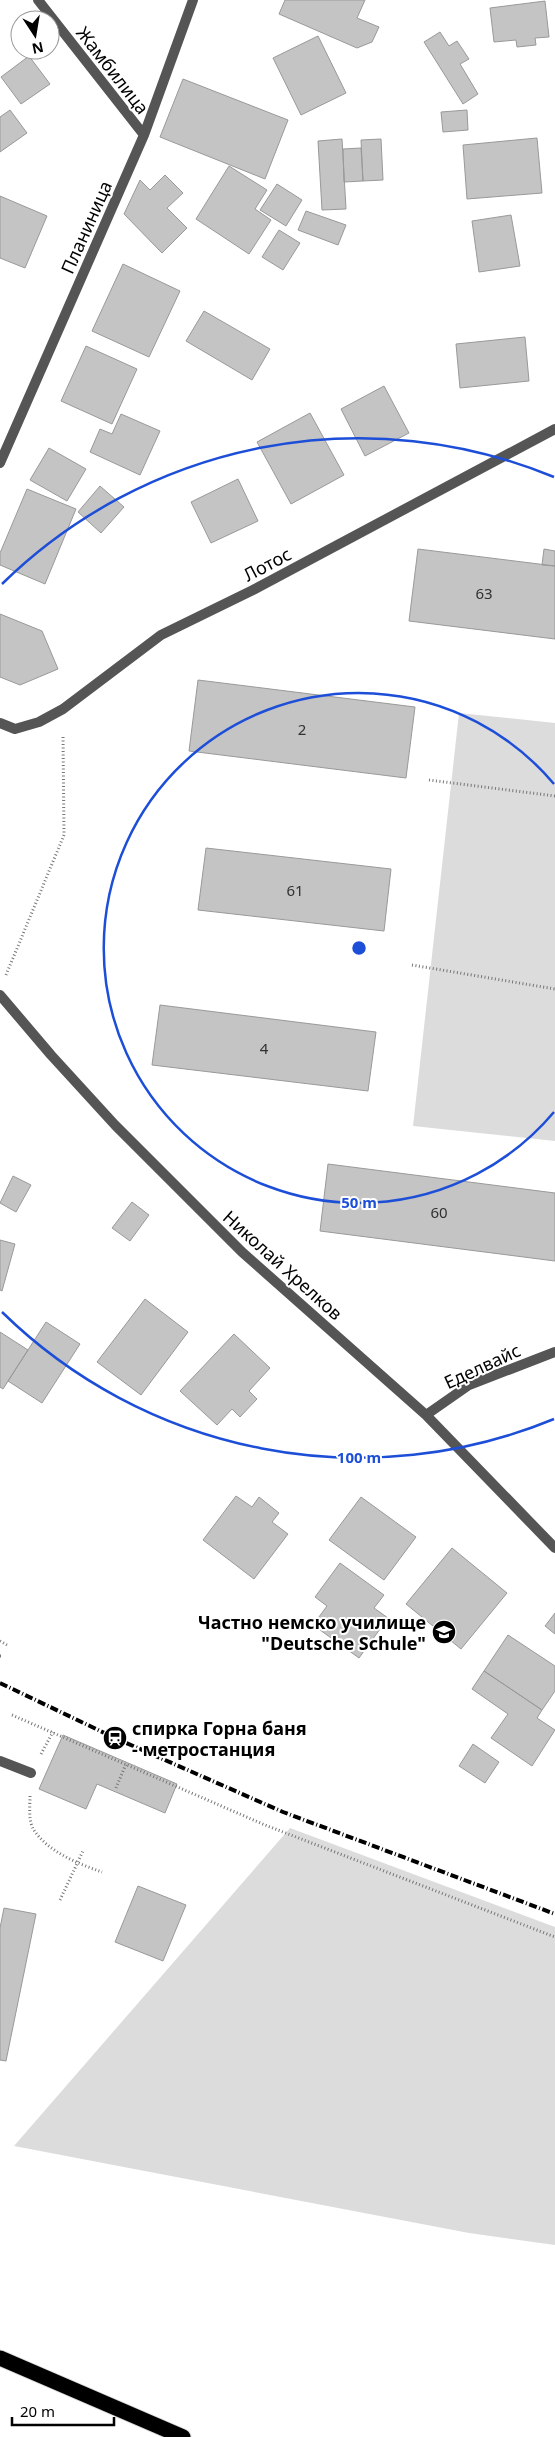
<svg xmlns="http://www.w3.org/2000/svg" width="555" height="2437" viewBox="0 0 555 2437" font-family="'Noto Sans',sans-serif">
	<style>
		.green { fill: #dcdcdc }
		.building { fill: #c4c4c4; stroke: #999 }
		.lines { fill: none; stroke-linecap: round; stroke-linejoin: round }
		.highway-casing { stroke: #dbdbdb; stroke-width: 17 }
		.path { stroke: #777; stroke-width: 3; stroke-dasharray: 1 2.5; stroke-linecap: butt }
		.street { stroke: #555; stroke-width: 10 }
		.highway { stroke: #000; stroke-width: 15 }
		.rail { stroke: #000; stroke-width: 4; stroke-dasharray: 8 2.5 1 2.5; stroke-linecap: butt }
		.ring { fill: none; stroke: #1d4ed8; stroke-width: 2.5 }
		.labels { text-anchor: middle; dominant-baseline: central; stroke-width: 4; stroke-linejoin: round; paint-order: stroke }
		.number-label { font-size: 15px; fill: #313131 }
		.street-label { font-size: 18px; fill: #000; stroke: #fff }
		.poi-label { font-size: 18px; font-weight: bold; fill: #000; stroke: #fff; text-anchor: end }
		.centre { fill: #1d4ed8; stroke: #fff; stroke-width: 2.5 }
		.ring-label { font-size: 15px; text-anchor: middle; font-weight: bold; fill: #1d4ed8; stroke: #fff; stroke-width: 4; stroke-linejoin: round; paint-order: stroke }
	</style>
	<rect width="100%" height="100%" fill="#fff"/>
	<path class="green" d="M459,713L555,723V1141L413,1126Z
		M290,1828L555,1927V2245L469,2233L14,2146Z"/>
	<path class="building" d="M285,0H365L357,18L379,27L372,42L357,48L279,14Z
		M545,1L549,37L535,38L536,45L517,47L516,40L494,42L490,8Z
		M440,32L449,46L457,41L469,59L460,64L478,94L463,104L424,42Z
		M318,36L346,93L301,115L273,58Z
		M29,56L50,84L21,104L1,77Z
		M183,79L288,120L265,179L160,137Z
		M10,110L27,133L0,152V117Z
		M467,110L468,130L443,132L441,112Z
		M537,138L542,193L467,199L463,145Z
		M342,139L346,209L322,210L318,141Z
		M381,139L383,180L363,181L361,140Z
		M361,148L363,181L344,182L343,149Z
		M229,166L267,190L255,209L271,220L249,254L196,219Z
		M165,175L183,193L167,208L187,228L162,253L124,214L140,180L150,190Z
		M277,184L302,200L286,226L260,210Z
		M0,196L47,216L25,268L0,258Z
		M306,211L346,225L338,245L298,230Z
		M511,215L520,266L479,272L472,221Z
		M279,230L300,243L283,270L262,257Z
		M123,264L180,291L149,357L92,331Z
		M204,311L270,349L252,380L186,341Z
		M525,337L529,381L460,388L456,344Z
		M86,346L137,369L112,424L61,401Z
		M384,386L409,433L365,456L341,409Z
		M310,413L344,475L291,504L257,442Z
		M121,414L160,431L140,475L90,452L100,429L112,434Z
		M49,448L86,469L67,501L30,480Z
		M238,479L258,521L211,543L191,502Z
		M100,486L124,507L101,533L78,512Z
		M27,489L76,509L45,584L0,565V553Z
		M418,549L555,566V639L409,621Z
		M544,549L555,551V566L542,565Z
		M0,614L42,631L58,669L20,685L0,677Z
		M198,680L415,707L406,778L189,751Z
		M206,848L391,869L384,931L198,910Z
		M160,1005L376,1032L368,1091L152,1065Z
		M328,1164L555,1193V1261L320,1231Z
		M13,1176L31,1185L16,1212L0,1203Z
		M132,1202L149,1215L130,1241L112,1228Z
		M0,1240L15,1244L2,1291L0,1290Z
		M145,1299L188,1332L141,1395L97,1362Z
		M46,1322L80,1344L42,1403L8,1381Z
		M0,1332L28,1350L3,1389L0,1387Z
		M234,1334L270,1368L249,1391L257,1399L240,1417L232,1409L217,1425L180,1391Z
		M236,1496L252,1507L259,1497L279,1513L272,1522L288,1534L254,1579L203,1540Z
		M361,1497L416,1537L384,1580L329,1540Z
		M452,1548L507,1593L461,1649L406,1604Z
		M340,1563L384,1595L374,1608L388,1618L359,1658L313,1625L327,1606L315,1597Z
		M555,1613V1634L545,1626Z
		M508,1635L555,1666V1691L542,1710L484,1671Z
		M484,1671L542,1710L537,1718L555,1730L532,1766L491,1738L508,1714L472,1689Z
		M63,1735L177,1784L165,1813L97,1784L86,1809L39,1789Z
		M473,1744L499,1762L485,1783L459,1766Z
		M138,1886L186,1905L163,1961L115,1942Z
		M4,1908L36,1914L6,2061L0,2060V1928Z"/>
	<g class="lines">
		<g class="highway-casing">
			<path id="highway" d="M0,2358L183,2437"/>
		</g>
		<path class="path" d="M429,780L555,796
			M412,965L555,989
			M6,975L64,835L63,735
			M0,1641L7,1645
			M0,1656H1
			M12,1715L265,1825L555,1937
			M41,1754L53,1732
			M116,1788L126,1764
			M30,1796C30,1806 28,1821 34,1830C48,1852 79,1864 102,1872
			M60,1900L83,1851"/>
		<path class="street" d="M38,0L144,135
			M0,463L144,135L193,0
			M0,723L15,729L39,722L63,709L161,635L253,590L555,429
			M0,995L51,1055L115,1125L242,1252L426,1415L555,1548
			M426,1415L469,1385L555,1352
			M0,1761L31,1773"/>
		<use href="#highway" class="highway"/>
		<path class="rail" d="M0,1683L115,1738L283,1812L555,1914"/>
	</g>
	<g class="ring">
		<path d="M554 1112A255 255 0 1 1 554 784"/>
		<path d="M554 1419A510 510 0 0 1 2 1312M2 584A510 510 0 0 1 554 477"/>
	</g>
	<defs>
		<g id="school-disc" transform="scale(1.25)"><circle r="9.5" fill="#000" stroke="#fff"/><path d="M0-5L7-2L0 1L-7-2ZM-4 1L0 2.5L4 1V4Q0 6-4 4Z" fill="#fff"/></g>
		<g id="station-disc" transform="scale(1.25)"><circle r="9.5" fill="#000" stroke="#fff"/><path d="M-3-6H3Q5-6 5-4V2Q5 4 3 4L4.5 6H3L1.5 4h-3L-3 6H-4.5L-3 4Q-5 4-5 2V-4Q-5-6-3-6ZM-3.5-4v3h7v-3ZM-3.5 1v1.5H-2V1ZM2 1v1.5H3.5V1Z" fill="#fff"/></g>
	</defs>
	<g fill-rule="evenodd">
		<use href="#school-disc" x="444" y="1632"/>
		<use href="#station-disc" x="115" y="1738"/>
	</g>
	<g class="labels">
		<g class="number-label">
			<text x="484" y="593">63</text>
			<text x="302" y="729">2</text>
			<text x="295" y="890">61</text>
			<text x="264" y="1048">4</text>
			<text x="439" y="1212">60</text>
		</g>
		<g class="street-label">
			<text transform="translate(113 70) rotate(52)">Жамбилица</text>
			<text transform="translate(86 227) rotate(-66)">Планиница</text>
			<text transform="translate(267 564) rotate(-28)">Лотос</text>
			<text transform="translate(283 1265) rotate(42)">Николай Хрелков</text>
			<text transform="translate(482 1366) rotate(-25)">Еделвайс</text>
		</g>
		<g class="poi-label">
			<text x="426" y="1622">Частно немско училище<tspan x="426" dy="21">"Deutsche Schule"</tspan></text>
			<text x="132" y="1728" text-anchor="start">спирка Горна баня<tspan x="132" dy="21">- метростанция</tspan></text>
		</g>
	</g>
	<circle cx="359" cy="948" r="8" class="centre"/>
	<g class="ring-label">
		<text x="359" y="1208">50 m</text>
		<text x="359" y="1463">100 m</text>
	</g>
	<g transform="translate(35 35) rotate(168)"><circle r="24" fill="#ffffff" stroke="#999999"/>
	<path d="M0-4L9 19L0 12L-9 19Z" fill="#000000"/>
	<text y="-8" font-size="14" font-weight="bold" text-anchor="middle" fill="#000000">N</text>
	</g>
	<path d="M12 2417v8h102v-8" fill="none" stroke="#000000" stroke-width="2.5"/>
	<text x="20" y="2417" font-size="15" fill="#000000" stroke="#ffffff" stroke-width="4" paint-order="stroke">20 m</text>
</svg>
